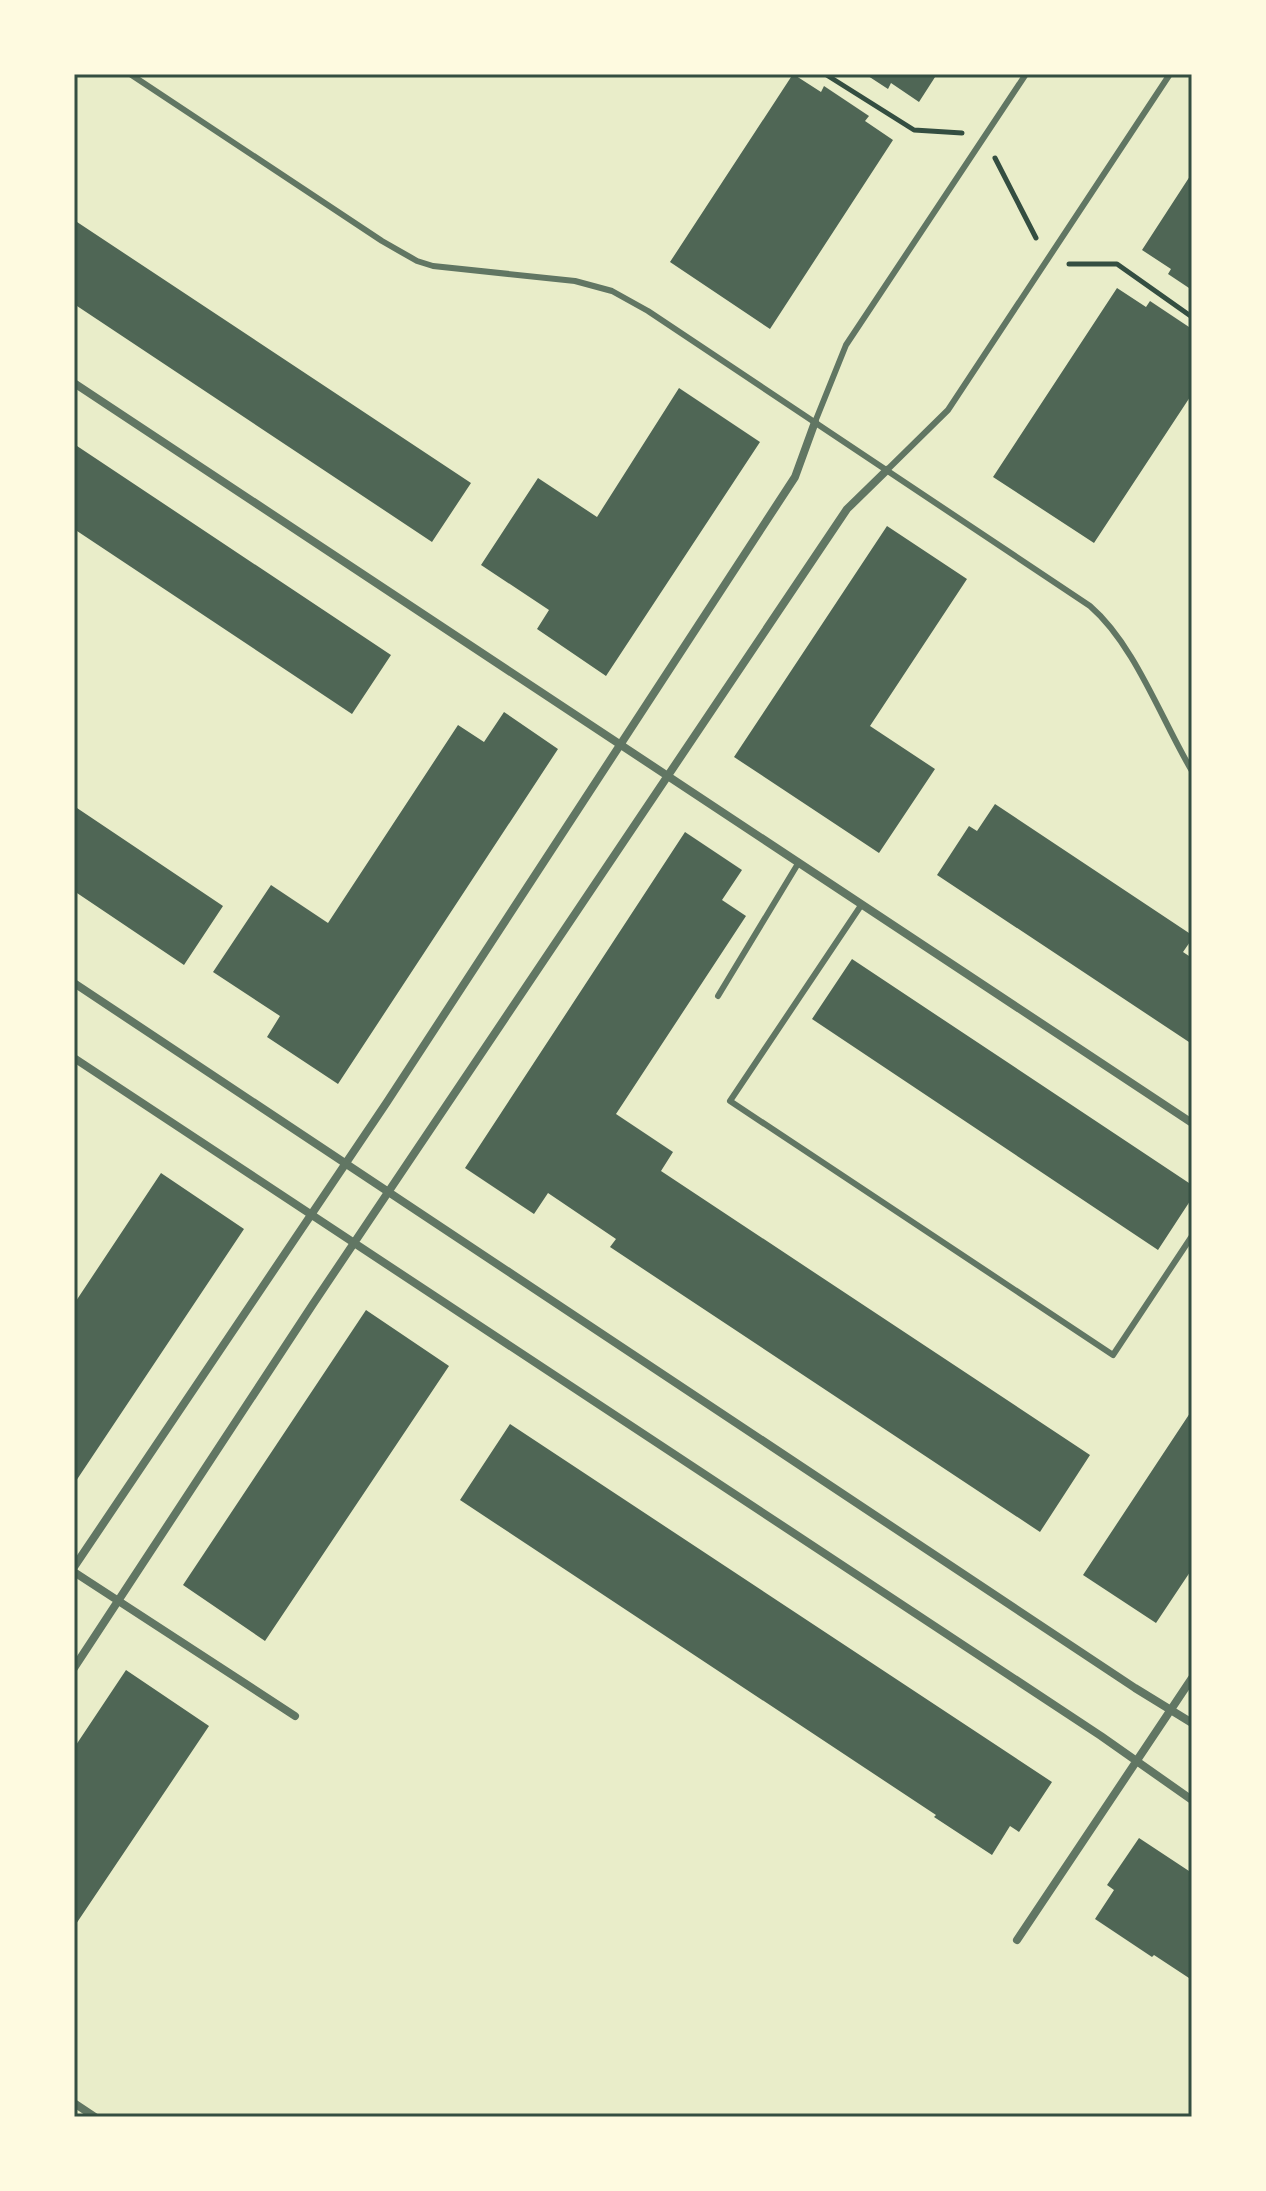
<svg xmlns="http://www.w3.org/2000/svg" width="1266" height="2191" viewBox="0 0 1266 2191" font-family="Literata,serif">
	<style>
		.building { fill: #4f6655 }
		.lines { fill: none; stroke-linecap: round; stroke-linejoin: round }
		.path { stroke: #344e41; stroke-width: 5 }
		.service { stroke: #617663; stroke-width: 6 }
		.minor { stroke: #617663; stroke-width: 8 }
		.neatline { fill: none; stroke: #344e41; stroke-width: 3 }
	</style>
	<rect width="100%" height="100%" fill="#e9edc9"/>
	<path class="building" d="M793,74L821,92L824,86L869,116L865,121L893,140L770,329L670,262Z
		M865,74H937L919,102L891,83L888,89Z
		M1192,173V290L1168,274L1171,269L1142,250Z
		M74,220L471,483L432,542L74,304Z
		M1117,288L1146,307L1150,301L1192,329L1189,336L1192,338V394L1094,543L993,477Z
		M679,388L760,442L606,676L537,629L549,610L481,565L538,478L597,517Z
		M74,444L391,655L352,714L74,529Z
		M887,526L967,579L870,726L935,769L879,853L734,757Z
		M504,712L558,749L338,1084L267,1037L280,1016L213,972L271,885L328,923L458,725L484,742Z
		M995,804L1192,935V939L1183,952L1192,958V1044L937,875L969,826L977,831Z
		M74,806L223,906L184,965L74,891Z
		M685,832L742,870L722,900L746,916L616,1114L673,1152L661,1171L1090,1455L1040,1532L610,1247L616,1239L548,1193L534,1214L465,1168Z
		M852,959L1192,1185V1198L1158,1250L812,1019Z
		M161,1173L244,1229L74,1484V1304Z
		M366,1310L449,1366L265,1641L183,1585Z
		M1192,1410V1569L1156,1623L1083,1575Z
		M510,1424L1052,1782L1019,1832L1010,1826L992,1855L934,1817L936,1815L460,1500Z
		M126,1670L209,1726L74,1927V1748Z
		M1139,1838L1192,1873V1980L1154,1955L1152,1957L1095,1919L1114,1890L1107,1885Z"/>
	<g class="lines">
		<path class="path" d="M825,74L914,130L962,133
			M995,158L1036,238
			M1069,264H1117L1192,317"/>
		<path class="service" d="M130,74L382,241L417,261L433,266L575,281L612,291L648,311L1090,606C1135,645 1161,719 1192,771
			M815,422L846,345L1026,74
			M887,470L948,410L1170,74
			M862,904L730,1101L1113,1355L1192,1236
			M718,996L799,862"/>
		<path class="minor" d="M74,383L1192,1123
			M74,983L1135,1688L1192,1723
			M74,1058L1101,1736L1192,1800
			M74,1567L387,1102L795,477L815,422
			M74,1572L295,1716
			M74,1668L313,1304L847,509L887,470
			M1017,1940L1192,1678
			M74,2103L95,2117"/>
	</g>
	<rect width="1266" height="2191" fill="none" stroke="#fefae0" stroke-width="152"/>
	<rect x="76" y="76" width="1114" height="2039" class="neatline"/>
</svg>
